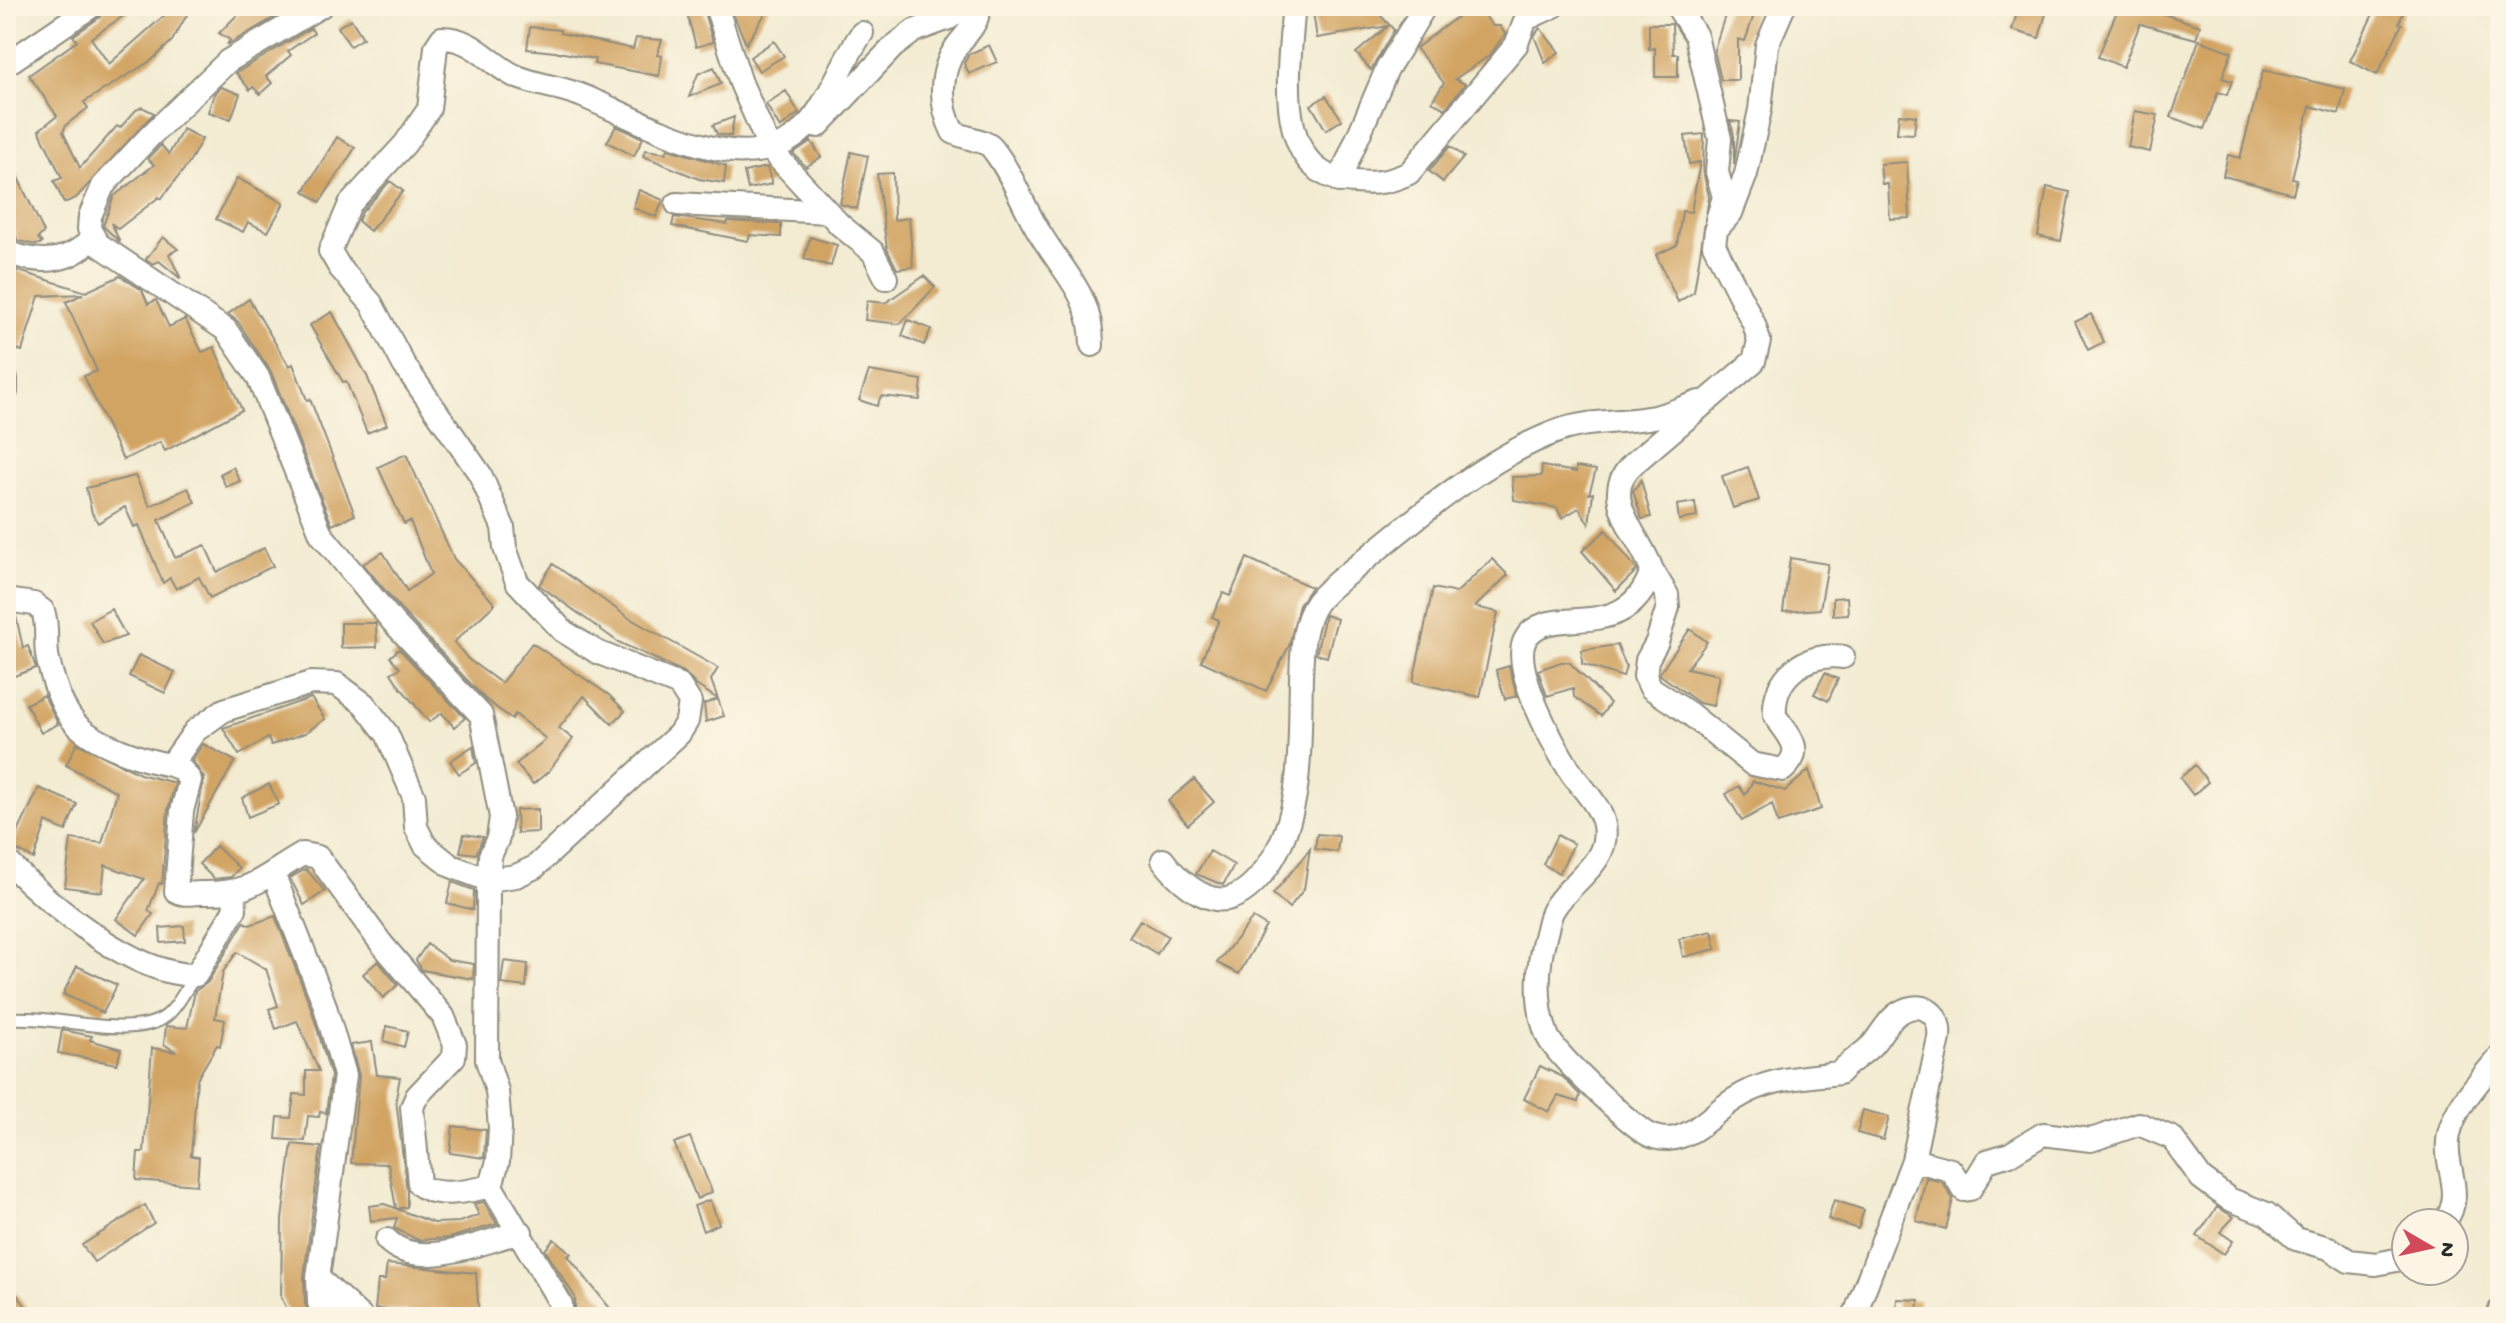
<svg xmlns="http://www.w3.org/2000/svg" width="2506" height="1323" viewBox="0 0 2506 1323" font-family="'Gochi Hand',sans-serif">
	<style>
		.building { fill: #d2a463 }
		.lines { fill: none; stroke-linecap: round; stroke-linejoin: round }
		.lane-casing { stroke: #8f8c7f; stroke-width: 15 }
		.street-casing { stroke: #8f8c7f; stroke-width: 26 }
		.lane { stroke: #fff; stroke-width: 11 }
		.street { stroke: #fff; stroke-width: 22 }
	</style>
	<rect width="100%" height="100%" fill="#fcf5e5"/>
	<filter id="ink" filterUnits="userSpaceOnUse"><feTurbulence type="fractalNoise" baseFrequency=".0125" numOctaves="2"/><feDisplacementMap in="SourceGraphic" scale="16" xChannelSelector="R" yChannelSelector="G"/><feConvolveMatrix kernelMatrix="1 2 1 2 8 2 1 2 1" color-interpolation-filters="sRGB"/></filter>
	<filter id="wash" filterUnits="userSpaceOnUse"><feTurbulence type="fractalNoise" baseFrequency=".006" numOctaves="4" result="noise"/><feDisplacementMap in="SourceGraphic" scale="32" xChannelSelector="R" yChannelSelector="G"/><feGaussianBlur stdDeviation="1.8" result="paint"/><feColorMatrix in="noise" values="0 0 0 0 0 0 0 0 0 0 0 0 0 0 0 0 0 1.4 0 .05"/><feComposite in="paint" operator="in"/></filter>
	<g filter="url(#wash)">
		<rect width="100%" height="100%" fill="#f3ecd3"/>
		<g id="blocks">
			<path class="building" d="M106,6H138L91,38L109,64L175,6H192L172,41L152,60L84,102L88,108L66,125L63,132L80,168L117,126L120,128L136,110L142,107L154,113L76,198L64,203L54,181L62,178L39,130L57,116L29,75L77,41L73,36L100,17Z
				M253,6H294L227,45L230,40L219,33L237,15Z
				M685,6H702L713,42L696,47Z
				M740,6H770L746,44L732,11Z
				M1312,6H1372L1394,30L1371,70L1356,53L1388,26L1317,38Z
				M1450,6H1477L1493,26H1500L1505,34L1490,55L1455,79L1465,84L1445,109L1432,101L1444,83L1416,48L1458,16Z
				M1728,6H1757L1745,41L1738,39V80H1721L1714,50Z
				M2019,6H2048L2039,38L2012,30Z
				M2119,6H2140L2200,26L2196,39L2140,24L2123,67L2098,57Z
				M2377,6H2406L2399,23L2402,24L2377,75L2350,61Z
				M351,19L363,38L350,46L338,27Z
				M1649,24H1672L1673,54H1678V77H1655V48L1649,49Z
				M530,27L560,30V33L633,49L636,38L662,40L657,55L662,56L659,76L594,64L595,59L564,53L527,49Z
				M311,28L314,33L288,51L291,55L266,76L272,83L260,94L253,87L250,90L236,73Z
				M1540,28L1559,52L1545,63L1534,36Z
				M2199,40L2232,52L2222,78L2232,81L2227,95L2218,92L2204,129L2171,117Z
				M774,41L784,56L759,71L750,57Z
				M989,45L997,62L969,74L964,63L969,54Z
				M714,67L721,84L689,97L698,74Z
				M2263,70L2345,89L2339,114L2310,106L2292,178L2297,179L2293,194L2223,176L2228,155L2240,158Z
				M221,87L240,94L231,119L208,112L214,94Z
				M786,91L799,113L780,128L766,104Z
				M1326,96L1342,120L1326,130L1311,105Z
				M2135,111L2158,115L2150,152L2128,147Z
				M1899,114L1916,116L1914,134L1897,133Z
				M734,117L731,136L717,134L713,125Z
				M1730,121L1740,122L1734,164V136Z
				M616,126L643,138L634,156L607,142Z
				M183,129L202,139L189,163L161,199L159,197L118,229L111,223L120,242L103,226L114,196L154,165L148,159L161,145L169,154Z
				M1704,134L1703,171L1709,197L1694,292L1678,302L1656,255L1677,245L1682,211L1691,212L1700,162L1689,164L1685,136Z
				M337,137L355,148L320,202L304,191Z
				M811,141L821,157L806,167L793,153Z
				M1450,146L1464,157L1443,182L1429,171Z
				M668,149L726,166L724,183L699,179L643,156L645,150L666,153Z
				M851,152L868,156L857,209L840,204Z
				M6,153L44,232L38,238L42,243L36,245L18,241L6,216Z
				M1907,162L1910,218L1890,219L1888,184H1882L1880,164Z
				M767,167L772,184L748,189L744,172Z
				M893,173L894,220L909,218L913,267L897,269L887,249L877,174Z
				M237,178L284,203L268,232L248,222L243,232L216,219Z
				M390,181L403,191L370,231L358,221L362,212Z
				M2047,187L2070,192L2061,241L2038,236Z
				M639,190L663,200L656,217L633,208Z
				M674,217L727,224L728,221L781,224V237L750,235L748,241L672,226Z
				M163,237L178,249L169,254L181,279L159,261L153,264L146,259Z
				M810,237L837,245L831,266L804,259Z
				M6,267L86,292L120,276L142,290L148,304L156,300L169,327L185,319L202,352L214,347L242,410L165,451L160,442L123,460L84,376L97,371L66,302L83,294L39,296L22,351L6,346Z
				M924,276L935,287L900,324L865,320L867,301L885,303Z
				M249,299L289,366L293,364L307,400L310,399L355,515L332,525L271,372L238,322L228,314Z
				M332,312L367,376L387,425L367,433L346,381L343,382L310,325Z
				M2091,314L2104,342L2088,350L2075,322Z
				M908,320L931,329L924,345L902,336Z
				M869,371L922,380L920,400L881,396L877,406L859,400Z
				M406,454L454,559L495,604L454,642L468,659L501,683L532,643L609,695L625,711L612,724L584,696L559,728L573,739L549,771L533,784L516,764L546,739L515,714L512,719L485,699L404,613L363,564L383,552L407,591L431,574L410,521L404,524L378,467Z
				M1542,466L1576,472V467L1596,470L1589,494L1593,493L1589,524L1579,508L1562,518L1557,508L1514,500L1512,477L1541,476Z
				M233,467L240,481L226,487L220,474Z
				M1748,467L1759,500L1733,508L1722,476Z
				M135,476L150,506L188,488L195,502L159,520L175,558L205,545L217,572L264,548L273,566L210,598L199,577L176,589L170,578L163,583L139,525L134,527L125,507L98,523L92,513L86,488Z
				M1641,480L1651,517L1642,519L1633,491Z
				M1695,502L1697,517L1679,520L1677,505Z
				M1606,530L1637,570L1616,591L1582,551Z
				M1247,558L1311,587L1299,605L1289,646L1266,691L1201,661L1219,620L1212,617L1223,593L1230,596Z
				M1790,558L1828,564L1820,609L1783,612Z
				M1492,559L1508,575L1475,607L1498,612L1480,697L1413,682L1433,588L1456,593Z
				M553,564L629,618L718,668L711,680L718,699L696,685L684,672L618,642L539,585Z
				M1847,597L1848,614L1833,615V598Z
				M111,609L126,636L103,644L90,621Z
				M6,614L16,616L23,648L28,646L36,668L6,679Z
				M1325,615L1337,619L1327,657L1316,654Z
				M341,623H376L377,647L341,648Z
				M1690,629L1707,642L1687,668L1719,675L1713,706L1699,703L1659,674Z
				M1617,645L1626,666L1623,677L1582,664V650Z
				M399,649L465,718L454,727L442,713L429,722L400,687L391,673L400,668L390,657Z
				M139,655L175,672L165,693L129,676Z
				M1561,662H1569L1610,703L1601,716L1574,697L1573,688L1547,696L1538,670Z
				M1509,666L1517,696L1505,699L1496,670Z
				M1825,673L1838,679L1828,701L1814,694Z
				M44,695L58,724L41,733L26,704Z
				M311,698L325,719L305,733L271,745L268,738L239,755L223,728Z
				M718,699L724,716L706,722L704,704Z
				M77,743L140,774L175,783L168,810L162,884L159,883L148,911L153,914L138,935L116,919L144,879L105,865L102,892L65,887L71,839L102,843L117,792L66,765Z
				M203,744L235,761L194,833L204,778L192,760Z
				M473,746L476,763L459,774L450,761Z
				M2195,765L2208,782L2193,795L2180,778Z
				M1809,770L1821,809L1778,823L1772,804L1742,821L1726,794L1739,786L1745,795L1753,781L1785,791Z
				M1194,779L1214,802L1188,825L1168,801Z
				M269,784L279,804L248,817L242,798Z
				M39,788L77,804L66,831L46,822L34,859L11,847Z
				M538,809V832L517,833L516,810Z
				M464,834L483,837L476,854L460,852Z
				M1317,834L1339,836L1337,852L1315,849Z
				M1557,835L1574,844L1559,873L1543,864Z
				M216,846L239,868L231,877L214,879L199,864Z
				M1310,849L1304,889L1289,908L1273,894Z
				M1210,851L1234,865L1223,885L1196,874Z
				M306,869L325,891L304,905L290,878Z
				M452,882L474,890L473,910L447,903Z
				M275,916L311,1008L331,1076L326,1113L320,1112L319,1117L308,1116L305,1141L276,1139L278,1117L291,1118L294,1094L306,1095V1071H319L297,1021L276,1029L269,1009L278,1006L266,969L237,952L223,972L215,1018L225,1020L220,1046L217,1045L197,1079L191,1156L199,1157L197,1185L136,1180L138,1152H144L152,1048L176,1052L164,1044L166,1026L187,1028L195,991L208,982L244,922L250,925Z
				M1253,918L1266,926L1239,974L1217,963Z
				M1140,920L1168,936L1157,954L1129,937Z
				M184,926L185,941L161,943L160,928Z
				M1712,931L1716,949L1683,957L1679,939Z
				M427,944L449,960L474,964L473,979L422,970L416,960Z
				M378,961L398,985L383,998L363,974Z
				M504,961L528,964L526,987L501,984Z
				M77,966L117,985L103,1013L63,994Z
				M387,1026L408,1031L404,1047L384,1041Z
				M62,1030L92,1036L90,1040L121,1049L117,1064L58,1053Z
				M372,1042L377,1075L400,1077L396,1099L407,1192V1207L397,1209L434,1223L459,1222L479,1215L474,1204L484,1202L497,1224L449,1238L418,1240L394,1228L397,1218L371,1221L369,1206L384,1204L396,1208L388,1164L351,1163L359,1076L351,1045Z
				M1540,1066L1563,1077L1580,1095L1578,1102L1558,1096L1549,1112L1524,1099Z
				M1863,1110L1889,1117L1883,1140L1857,1133Z
				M453,1126L486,1130L484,1158L450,1153Z
				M690,1137L712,1192L697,1199L674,1143Z
				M292,1144L321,1147L304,1276L305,1304L311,1317H291L281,1297L282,1219Z
				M1926,1178L1942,1182L1953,1199L1946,1229L1916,1221Z
				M710,1200L719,1224L703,1231L694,1206Z
				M1834,1200L1864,1210L1858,1229L1828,1219Z
				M145,1205L154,1223L94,1262L82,1245Z
				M2217,1207L2234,1217L2220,1232L2233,1241L2224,1254L2197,1236Z
				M554,1239L571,1253L568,1256L617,1317H580L575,1311V1297L545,1250Z
				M387,1264L476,1273L479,1317H408V1311L375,1309L378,1280H385Z
				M6,1280L34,1317H6Z
				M1897,1299L1919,1300L1918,1317H1896Z"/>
		</g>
	</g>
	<g filter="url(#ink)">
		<use href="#blocks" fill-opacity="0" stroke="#8f8c7f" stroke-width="2"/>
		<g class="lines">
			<g class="lane-casing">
				<path id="lane" d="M6,1019C49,1013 133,1042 166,1016C179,1006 185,988 196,976"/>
			</g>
			<g class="street-casing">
				<path id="street" d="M321,6L228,61L150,136L103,186L90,216L89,229L98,244L226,330L258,377L321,534L393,622L481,715L501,817L498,838L490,856L488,888L487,1060L497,1091L500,1128L498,1161L491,1186L561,1304V1317
					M716,6L741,83L770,149L840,225L873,252L886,278
					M973,6L978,14C975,27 965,35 957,46C939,72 939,104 953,132C963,138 986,140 992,148C1013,174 1023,207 1041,235C1064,273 1092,296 1092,345
					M1677,6L1696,36L1720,139L1717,172L1724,197L1717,220
					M1784,6L1767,45L1760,110L1746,174L1731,213L1716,230L1714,245L1754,324L1759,341L1754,361L1633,464C1597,497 1640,535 1652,570C1627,649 1546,599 1525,640C1510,668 1556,749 1572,774C1583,789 1601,807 1604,825C1611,864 1569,881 1553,910C1549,917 1548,926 1546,933C1537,964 1535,1005 1547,1035C1554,1054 1621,1115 1640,1129C1648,1136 1658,1139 1668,1139C1696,1137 1713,1112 1735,1099C1770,1077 1801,1078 1839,1073C1849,1062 1862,1055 1872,1045C1880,1036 1886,1023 1896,1015C1919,998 1942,1011 1939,1038L1913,1160L1854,1317
					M1293,14C1289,71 1272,177 1355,182C1376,184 1390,182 1409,173L1516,45L1526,19L1554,6
					M11,61L92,6
					M818,126L893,47L914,31L949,18L967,6
					M1339,181L1387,69L1425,6
					M677,204L828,212
					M6,252C38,264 69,265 93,237
					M6,379V391
					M1652,570L1667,595L1668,607L1657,642L1647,660L1645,676L1651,688L1690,714L1752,764L1783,770C1806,750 1789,736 1775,716C1772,677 1805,652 1843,657
					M6,600L34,604L43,611C49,628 44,644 48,660C53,681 61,707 75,723C94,744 145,761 171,765L195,731L224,710L311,683L337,684L364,704L387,734L414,797L416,827L425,845L451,866L488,880L516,876L535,867L679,734L687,721L690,702L679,685L597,652L563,631L517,582L505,548L503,527L480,474L404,365L371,303L340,268L330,251L350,204L405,144L429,109L436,47L442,38C474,38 488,63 515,76C538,86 563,87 585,97C641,120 740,181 797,135C828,110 839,65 862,33
					M171,765L181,769L190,780L182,811L176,891C184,896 191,893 200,893C254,894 259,879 303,854L318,857L381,943L443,1016L455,1045L454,1057L417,1096L412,1107L419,1184C435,1199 471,1191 491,1186
					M6,860C48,904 134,976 196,975L235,909L234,894
					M1163,860C1176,878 1203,903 1227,899C1245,895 1258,880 1268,866C1305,812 1299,741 1301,678C1302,653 1302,623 1317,602C1330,585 1351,572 1367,558C1422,513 1490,456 1558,431C1589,420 1622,423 1654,417C1669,414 1685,407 1699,402
					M273,873L324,1003L345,1075L318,1278L319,1303L328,1317
					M1913,1160L1951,1170L1964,1190L1970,1189L1987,1161L2010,1154L2043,1134L2091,1140L2139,1124L2172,1138L2201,1178L2229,1199L2267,1214L2296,1239L2329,1248L2349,1261L2376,1264L2406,1258
					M2444,1223C2467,1192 2442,1167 2449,1134C2455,1106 2482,1078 2500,1056
					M387,1240C419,1272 483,1241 521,1232
					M318,1278L361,1317
					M2498,1317L2500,1310"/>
			</g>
			<use href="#lane" class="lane"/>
			<use href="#street" class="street"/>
		</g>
	</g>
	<rect width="2506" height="1323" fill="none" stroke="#fcf5e5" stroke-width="32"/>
	<g transform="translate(2430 1247) rotate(99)"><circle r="38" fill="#fcf5e5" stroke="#a8a49b" stroke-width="2"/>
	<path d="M0-6L14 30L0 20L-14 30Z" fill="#d1495b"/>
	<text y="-12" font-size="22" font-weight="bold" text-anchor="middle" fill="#2b2b2b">N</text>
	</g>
</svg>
